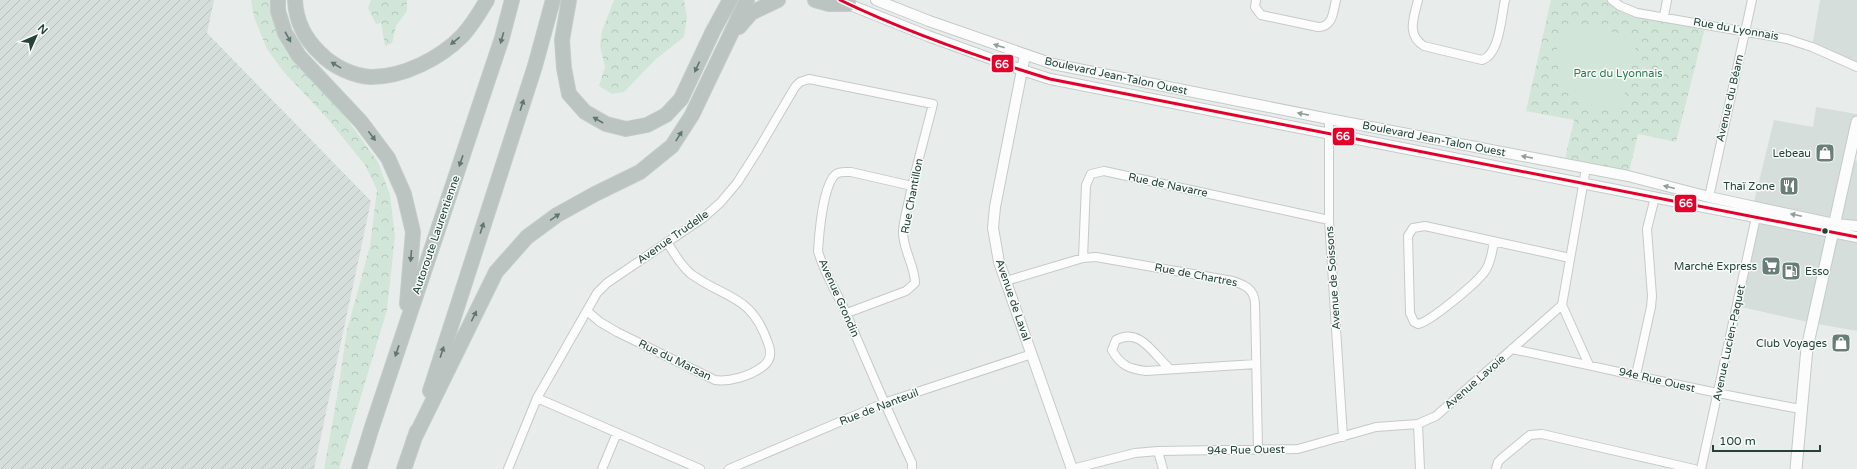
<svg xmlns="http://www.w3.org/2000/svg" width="1857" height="469" viewBox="0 0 1857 469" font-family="'Varela Round',sans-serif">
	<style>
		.built { fill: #d6dedb }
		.industrial { fill: url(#industrial-furrows) }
		.forest { fill: url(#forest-crowns) }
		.garden { fill: #d1e6d8 }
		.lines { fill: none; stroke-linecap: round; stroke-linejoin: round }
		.minor-casing { stroke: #c5cac8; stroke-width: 10 }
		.tertiary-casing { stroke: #c5cac8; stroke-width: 12 }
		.secondary-casing { stroke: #c3cbc8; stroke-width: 13 }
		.motorway-casing { stroke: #c3ccc9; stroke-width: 16 }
		.minor { stroke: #fcfcfc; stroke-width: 8 }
		.tertiary { stroke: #fcfcfc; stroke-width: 10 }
		.secondary { stroke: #fcfcfc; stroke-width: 11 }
		.motorway { stroke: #bcc4c2; stroke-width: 14 }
		.bus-1-casing { stroke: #f7fbf9; stroke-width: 6 }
		.bus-1 { stroke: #e4002b; stroke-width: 3 }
		.oneway { fill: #617670 }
		.oneway2 { fill: #909f9b }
		.bus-dot { fill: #24423a; stroke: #f7fbf9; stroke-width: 1.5 }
		.labels { text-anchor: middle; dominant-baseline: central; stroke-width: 3; stroke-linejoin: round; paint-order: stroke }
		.street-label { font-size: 11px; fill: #24423a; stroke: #f7fbf9 }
		.park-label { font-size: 11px; fill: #2d7a4b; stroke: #f7fbf9 }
		.poi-label { font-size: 11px; fill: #24423a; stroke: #f7fbf9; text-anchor: end }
		.line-badge { stroke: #f7fbf9; stroke-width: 1.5 }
		.badge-label { font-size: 11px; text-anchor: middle; font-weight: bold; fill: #fff }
	</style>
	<defs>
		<pattern id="industrial-furrows" width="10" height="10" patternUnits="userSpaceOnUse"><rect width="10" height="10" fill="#d6dedb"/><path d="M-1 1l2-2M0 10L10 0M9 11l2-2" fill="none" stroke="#b8c0bd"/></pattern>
		<pattern id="forest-crowns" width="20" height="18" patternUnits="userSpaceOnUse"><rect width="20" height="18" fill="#d1e6d8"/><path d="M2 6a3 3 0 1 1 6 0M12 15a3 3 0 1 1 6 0" fill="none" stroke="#b3c6ba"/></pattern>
	</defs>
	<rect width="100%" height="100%" fill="#e8edeb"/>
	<path class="built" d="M1820,0H1857V67L1812,47Z
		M1816,107L1857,114V122L1849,159L1857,161V226L1753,206L1774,120L1813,127Z
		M1756,217L1857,237V331L1812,323L1737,306Z"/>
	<path class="industrial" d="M0,0H214L207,33L371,201L314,469H0Z"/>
	<path class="forest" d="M251,0H273L298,64L347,119L378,162L390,195L395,236L387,310L339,469H324L337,397L347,330L370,246L377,190L365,165L327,118L283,71L267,49L254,17Z
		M371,0H407V11L396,26L392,43L385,46L381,23L376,24L368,8Z
		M614,0H684L687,17L684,37L656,59L624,92L612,94L599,86L605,67L600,46L602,31Z
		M1551,0H1612L1620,6L1706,24L1676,142L1638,134L1628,176L1564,163L1574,120L1526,111Z"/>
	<path class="garden" d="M1567,24L1634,36L1637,42L1621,108C1608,107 1597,107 1585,102C1557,88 1548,48 1567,24Z"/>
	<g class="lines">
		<g class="minor-casing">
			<path id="minor" d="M1256,0L1255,7L1261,15L1318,27C1333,27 1333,12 1336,0
				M1418,0C1414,17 1406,35 1424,46L1482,60C1500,54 1501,17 1505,0
				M1612,0L1620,6L1637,13L1787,39L1812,47L1857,67
				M1664,16L1667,0
				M1329,119V220L1343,437
				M912,186L851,172C845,172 840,171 836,174C823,184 819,235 818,251C824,274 838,294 847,315C868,365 889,414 912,463V469
				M1709,197L1752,0
				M1494,242C1492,251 1491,263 1485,271C1478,282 1430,322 1418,324L1414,322L1410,313L1408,236L1413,228L1425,226L1570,258
				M1083,258L1086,185L1091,174L1104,171L1329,220
				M1006,281L1083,258L1096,257L1233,281C1245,285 1254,289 1255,303L1258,449
				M1562,305L1589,365
				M587,311L600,322L617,332L715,380C730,382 750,376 762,367C771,361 772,353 768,343C751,294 727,300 691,274C681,266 674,253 667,242
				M1512,349C1609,369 1704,392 1801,409
				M1169,368C1153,354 1140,327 1116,340L1112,350C1120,365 1129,369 1146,371L1256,364
				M1636,375L1651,307L1652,296L1647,229L1655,197
				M537,398L700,469
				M1158,451L1163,469
				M508,469L537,398L597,293L607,283L703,218L720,203L737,183L758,150L795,87L800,82L809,79L933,104C925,136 916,167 909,200C907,209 904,220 903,230C902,249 915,265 915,283L906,291L847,313
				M602,469L617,433
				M729,469L884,403L1032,354
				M1072,469L1135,453L1158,451L1298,449L1376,427L1418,424
				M1420,469L1418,424L1436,416L1562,305L1586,168
				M1496,469L1498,462L1502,458L1530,435L1542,434L1694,469
				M1701,469L1756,217"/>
		</g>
		<g class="tertiary-casing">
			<path id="tertiary" d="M876,0L929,21L1053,64L1329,119L1628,176L1709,197L1834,224L1857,226
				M843,2L928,36L1022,70L1050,79L1857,237
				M1025,55L995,207L993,228L999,262L1072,469"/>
		</g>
		<g class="secondary-casing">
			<path id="secondary" d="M1796,469L1807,348L1857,122"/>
		</g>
		<g class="motorway-casing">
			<path id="motorway" d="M278,0V11L285,33L299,56L361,122L388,158L404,194L413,232L407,304
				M295,0C296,21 305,39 320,53C332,66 353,76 371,77C404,77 441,58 463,35C473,24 480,12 487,0
				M569,0L562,40L564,68L569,94L585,112L606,124L626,129L647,125L666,115L681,99L713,31L730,0
				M815,0L829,4H849
				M739,27L751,13L778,0
				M430,391L535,66L553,0
				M414,439L496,272L527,237L557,215L595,194L640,172L672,146L692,115L747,0
				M359,469L372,427L502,38L512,0
				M404,469L417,431"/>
		</g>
		<use href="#minor" class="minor"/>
		<use href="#tertiary" class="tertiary"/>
		<use href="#secondary" class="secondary"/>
		<use href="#motorway" class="motorway"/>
		<g class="bus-1-casing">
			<path id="bus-1" d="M840,0C904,31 981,58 1050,79L1857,237"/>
		</g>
		<use href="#bus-1" class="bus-1"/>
	</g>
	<defs><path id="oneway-solid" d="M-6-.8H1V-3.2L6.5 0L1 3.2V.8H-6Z"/></defs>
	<g class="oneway">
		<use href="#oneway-solid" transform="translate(288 37) rotate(61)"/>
		<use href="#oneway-solid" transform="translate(502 38) rotate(106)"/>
		<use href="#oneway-solid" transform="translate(455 41) rotate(141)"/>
		<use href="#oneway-solid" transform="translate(336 65) rotate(-149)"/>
		<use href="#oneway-solid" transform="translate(697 67) rotate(115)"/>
		<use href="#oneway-solid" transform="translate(522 105) rotate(-72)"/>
		<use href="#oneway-solid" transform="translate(598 120) rotate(-150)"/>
		<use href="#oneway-solid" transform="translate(372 136) rotate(53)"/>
		<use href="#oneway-solid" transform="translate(679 136) rotate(-58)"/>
		<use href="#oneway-solid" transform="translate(461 161) rotate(109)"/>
		<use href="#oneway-solid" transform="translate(555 217) rotate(-35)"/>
		<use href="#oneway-solid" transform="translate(482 228) rotate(-72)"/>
		<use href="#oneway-solid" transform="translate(411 256) rotate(95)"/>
		<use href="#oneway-solid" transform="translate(474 316) rotate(-64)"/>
		<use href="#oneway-solid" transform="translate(397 351) rotate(109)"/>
		<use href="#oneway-solid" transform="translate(442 352) rotate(-72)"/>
	</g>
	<g class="oneway2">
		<use href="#oneway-solid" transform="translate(999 46) rotate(-163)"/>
		<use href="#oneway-solid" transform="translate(1303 114) rotate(-169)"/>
		<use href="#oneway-solid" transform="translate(1527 157) rotate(-169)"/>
		<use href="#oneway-solid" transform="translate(1669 187) rotate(-166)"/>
		<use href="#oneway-solid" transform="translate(1796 215) rotate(-168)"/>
	</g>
	<defs>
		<g id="shop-square" transform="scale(1)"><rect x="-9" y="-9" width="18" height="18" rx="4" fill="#697e78" stroke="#f7fbf9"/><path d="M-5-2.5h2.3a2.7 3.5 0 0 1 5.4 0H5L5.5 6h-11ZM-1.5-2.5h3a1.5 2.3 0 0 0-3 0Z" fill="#fff"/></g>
		<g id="restaurant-square" transform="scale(1)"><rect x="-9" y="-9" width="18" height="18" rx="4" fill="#697e78" stroke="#f7fbf9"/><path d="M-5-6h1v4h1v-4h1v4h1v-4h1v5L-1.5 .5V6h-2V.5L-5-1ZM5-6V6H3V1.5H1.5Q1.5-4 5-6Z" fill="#fff"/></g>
		<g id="supermarket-square" transform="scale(1)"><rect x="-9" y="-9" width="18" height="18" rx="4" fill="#697e78" stroke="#f7fbf9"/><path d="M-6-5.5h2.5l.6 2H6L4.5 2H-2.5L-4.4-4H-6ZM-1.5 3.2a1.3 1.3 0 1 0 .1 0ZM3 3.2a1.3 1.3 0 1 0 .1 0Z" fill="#fff"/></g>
		<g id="fuel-square" transform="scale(1)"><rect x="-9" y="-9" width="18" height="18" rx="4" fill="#697e78" stroke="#f7fbf9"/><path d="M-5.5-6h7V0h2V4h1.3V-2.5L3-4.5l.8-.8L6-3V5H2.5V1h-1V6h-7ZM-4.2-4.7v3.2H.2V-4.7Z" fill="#fff"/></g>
	</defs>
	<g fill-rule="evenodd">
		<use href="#shop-square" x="1825" y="153"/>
		<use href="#restaurant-square" x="1789" y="186"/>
		<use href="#supermarket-square" x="1771" y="266"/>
		<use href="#fuel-square" x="1791" y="271"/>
		<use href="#shop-square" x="1841" y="343"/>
	</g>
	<circle class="bus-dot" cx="1825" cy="231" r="3.5"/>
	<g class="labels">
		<g class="street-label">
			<text transform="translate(1736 29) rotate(10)">Rue du Lyonnais</text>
			<text transform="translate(1116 76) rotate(12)">Boulevard Jean-Talon Ouest</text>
			<text transform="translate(1730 98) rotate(-77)">Avenue du Béarn</text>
			<text transform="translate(1434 139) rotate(11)">Boulevard Jean-Talon Ouest</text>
			<text transform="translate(1168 185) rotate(12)">Rue de Navarre</text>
			<text transform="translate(912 196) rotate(-79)">Rue Chantillon</text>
			<text transform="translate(436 235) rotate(-71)">Autoroute Laurentienne</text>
			<text transform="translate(673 237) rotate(-35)">Avenue Trudelle</text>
			<text transform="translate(1196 275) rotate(11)">Rue de Chartres</text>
			<text transform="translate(1333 278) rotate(-94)">Avenue de Soissons</text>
			<text transform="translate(839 298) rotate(66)">Avenue Grondin</text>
			<text transform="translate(1013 300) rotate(71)">Avenue de Laval</text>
			<text transform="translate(1729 343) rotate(-78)">Avenue Lucien-Paquet</text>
			<text transform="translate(675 360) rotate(26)">Rue du Marsan</text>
			<text transform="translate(1657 380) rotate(13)">94e Rue Ouest</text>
			<text transform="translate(1475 382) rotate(-41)">Avenue Lavoie</text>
			<text transform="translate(879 407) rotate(-21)">Rue de Nanteuil</text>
			<text transform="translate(1246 450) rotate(-1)">94e Rue Ouest</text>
		</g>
		<g class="park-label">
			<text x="1618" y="73">Parc du Lyonnais</text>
		</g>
		<g class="poi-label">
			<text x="1811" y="153">Lebeau</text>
			<text x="1775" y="186">Thaï Zone</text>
			<text x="1757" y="266">Marché Express</text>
			<text x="1805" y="271" text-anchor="start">Esso</text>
			<text x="1827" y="343">Club Voyages</text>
		</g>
	</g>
	<g class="line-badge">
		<rect x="991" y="54" width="23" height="19" rx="4" fill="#e4002b"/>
		<rect x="1332" y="127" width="23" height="19" rx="4" fill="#e4002b"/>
		<rect x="1674" y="194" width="23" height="19" rx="4" fill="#e4002b"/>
	</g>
	<g class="badge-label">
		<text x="1002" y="68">66</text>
		<text x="1343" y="140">66</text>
		<text x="1686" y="207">66</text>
	</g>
	<g transform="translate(36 36) rotate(45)" stroke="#f7fbf9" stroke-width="3" paint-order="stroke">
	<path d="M0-3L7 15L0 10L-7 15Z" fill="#24423a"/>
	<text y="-6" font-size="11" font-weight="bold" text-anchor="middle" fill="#24423a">N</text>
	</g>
	<path d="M1713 445v6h107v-6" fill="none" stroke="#24423a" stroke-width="2"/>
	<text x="1719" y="445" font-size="12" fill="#24423a" stroke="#f7fbf9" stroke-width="3" paint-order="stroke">100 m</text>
</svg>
